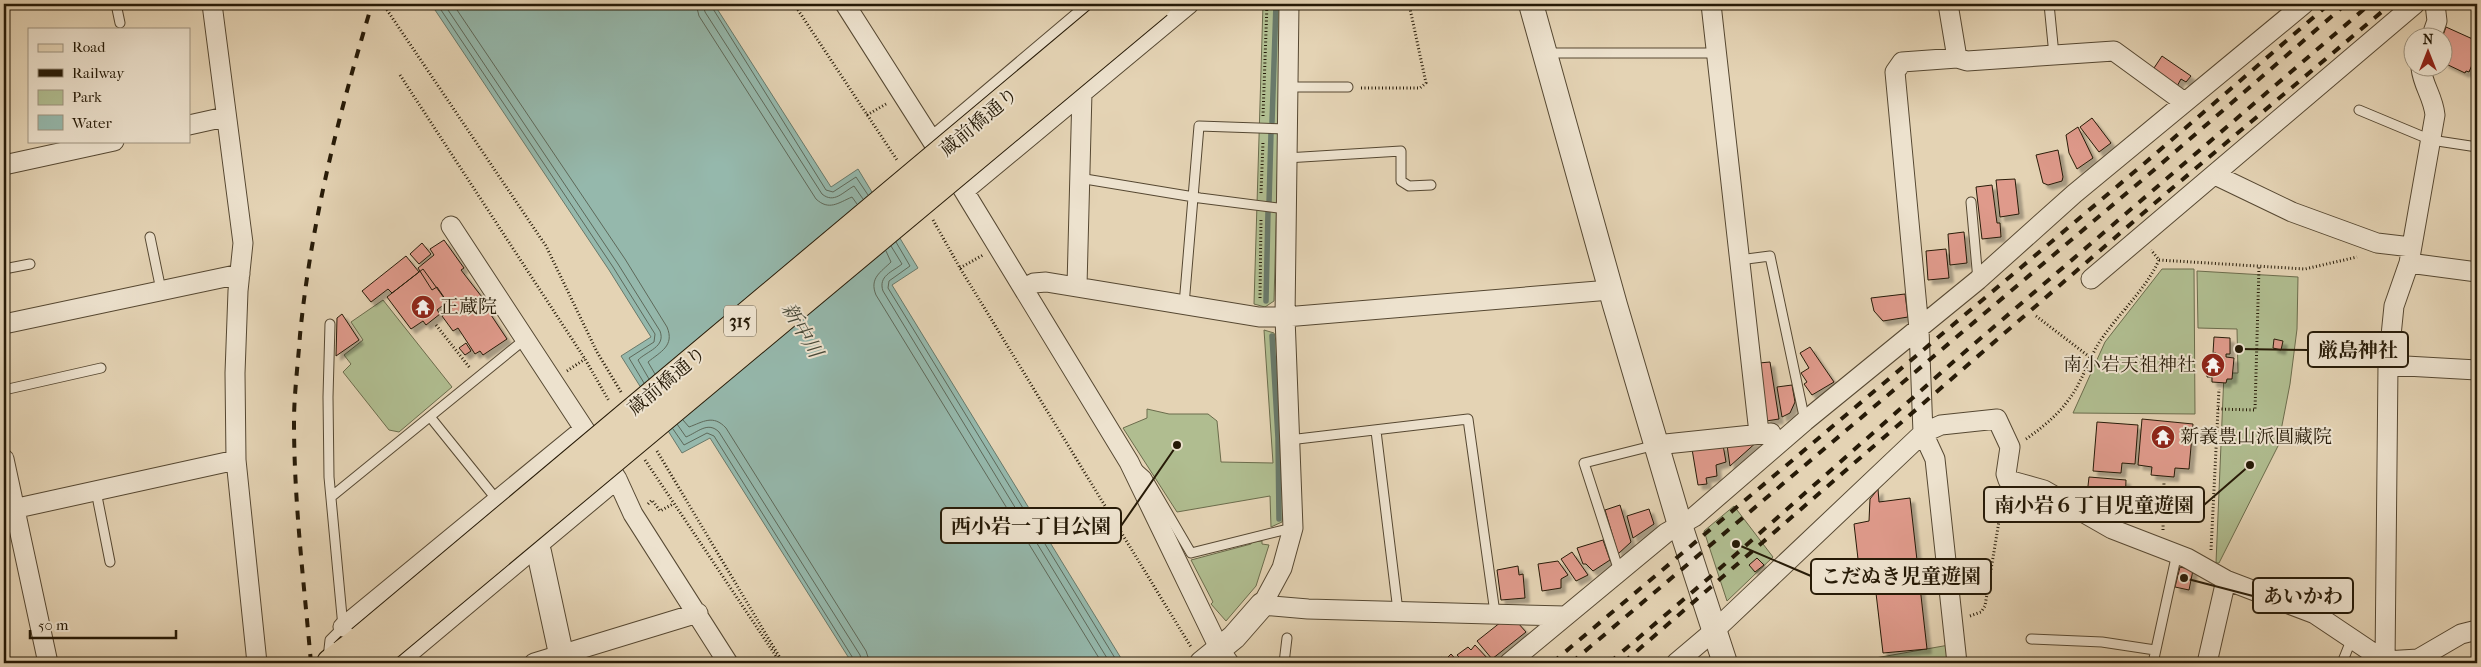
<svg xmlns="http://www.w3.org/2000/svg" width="2481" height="667" viewBox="0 0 2481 667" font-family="'IM FELL French Canon','Noto Serif JP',serif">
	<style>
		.green { fill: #b0bd90; stroke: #6b6c4c }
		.water { fill: #95b8ac; stroke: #69796a }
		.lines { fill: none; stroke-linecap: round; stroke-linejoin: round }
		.shore { stroke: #5e695a; stroke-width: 1 }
		.stream { stroke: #69796a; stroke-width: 5.5 }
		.building { fill: #df9a8b; stroke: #261a07; filter: url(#shadow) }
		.service-casing { stroke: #564832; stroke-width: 11 }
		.minor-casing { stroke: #564832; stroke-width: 21 }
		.tertiary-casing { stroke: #564832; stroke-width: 26 }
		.primary-casing { stroke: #261a07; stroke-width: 30 }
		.path { stroke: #261a07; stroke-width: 3; stroke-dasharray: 1 2.5; stroke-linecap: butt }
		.service { stroke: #ede2ce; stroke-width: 9 }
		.minor { stroke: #ede2ce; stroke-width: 19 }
		.tertiary { stroke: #ede2ce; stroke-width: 24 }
		.primary { stroke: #e4d3b4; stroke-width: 28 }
		.rail { stroke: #261a07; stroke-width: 4; stroke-dasharray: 9 9; stroke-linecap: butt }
		.primary-bridge-casing { stroke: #261a07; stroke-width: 30; stroke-linecap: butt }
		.primary-bridge { stroke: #e4d3b4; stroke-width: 28 }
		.labels { text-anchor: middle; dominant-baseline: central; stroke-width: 4; stroke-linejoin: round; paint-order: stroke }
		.shield { fill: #ede2ce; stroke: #625643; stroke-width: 1 }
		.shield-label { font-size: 18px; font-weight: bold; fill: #261a07 }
		.street-label { font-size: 19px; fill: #261a07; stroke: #ede2ce }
		.poi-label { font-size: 19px; fill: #261a07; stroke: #ede2ce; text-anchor: start }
		.water-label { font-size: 20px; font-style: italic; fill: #474939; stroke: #ede2ce }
		.leader { fill: none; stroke: #261a07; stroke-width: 2 }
		.callout-dot { fill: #261a07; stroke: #ede2ce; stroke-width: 2 }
		.callout { fill: #ede2ce; stroke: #261a07; stroke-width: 2 }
		.callout-label { font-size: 20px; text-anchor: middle; font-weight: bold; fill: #261a07 }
	</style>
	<defs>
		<filter id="shadow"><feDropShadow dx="4.5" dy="4.5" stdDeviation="1" flood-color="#0004"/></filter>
	</defs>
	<rect width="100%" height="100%" fill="#e4d3b4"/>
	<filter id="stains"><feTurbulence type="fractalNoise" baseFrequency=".004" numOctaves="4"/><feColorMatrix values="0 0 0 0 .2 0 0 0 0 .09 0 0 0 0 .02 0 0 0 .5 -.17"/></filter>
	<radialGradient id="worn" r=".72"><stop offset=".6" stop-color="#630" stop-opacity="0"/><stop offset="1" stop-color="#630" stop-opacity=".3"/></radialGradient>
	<path class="green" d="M1263,4H1282L1274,301L1265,307L1254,304Z
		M2162,269H2194L2195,414L2073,413L2105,342Z
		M2197,271L2298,277L2297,329L2290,384L2278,446L2219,563H2216L2224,373H2238L2237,329L2198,328Z
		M383,300L452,387L399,432L389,430L343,372L351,364L344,355L363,340L351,322Z
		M1264,330L1274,333L1276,341L1283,516L1282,522L1271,527L1270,496L1177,512L1123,428L1147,418V409L1169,414H1208L1217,421L1221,462L1273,463Z
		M1734,506L1773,557L1727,601L1704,531Z
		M1262,541V544L1269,545L1256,586L1226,621L1211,604L1213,602L1191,560L1251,544L1252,542Z
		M1949,645L1951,663H1865L1864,660Z"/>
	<path class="water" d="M431,4H714L831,187L858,169L918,268L892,285L1124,663H852L710,438L682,453L621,356L651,337L609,270Z"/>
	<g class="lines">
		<path class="shore" d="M437,4L613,267L655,334L654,342L629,358L644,383
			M444,4L618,264L660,331C666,347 647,351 638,360L649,379
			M453,4L625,259L667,327C675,346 660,352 648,362L655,374
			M696,4L699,16L816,199C829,211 838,203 852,197L857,204
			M703,4L705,12L822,194C834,204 843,192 854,186L863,199
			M710,4L826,190L833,192L856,177L868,195
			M896,242L910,266L889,281L888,288L1118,663
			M891,246L902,264C892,272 878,276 883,291L1110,663
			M886,251L891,262C881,272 869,278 876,295L1102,663
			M683,420L689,427C703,422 713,414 726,428L866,651L870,663
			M677,424L686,437C698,432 708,421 719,432L860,655L862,663
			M673,429L684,445L707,433L714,436L856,663"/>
		<path class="stream" d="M1272,122L1276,4
			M1269,203L1271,133
			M1266,301L1268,212
			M1272,336L1278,438L1279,519"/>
	</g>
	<path class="building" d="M2446,27L2477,41L2475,58L2469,72L2466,71L2465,73L2444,63L2445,48L2442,38Z
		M2162,56L2191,76L2186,82L2181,79L2176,88L2152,71Z
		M2092,118L2111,143L2099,152L2080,127Z
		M2078,127L2093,158L2077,169L2069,153L2066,135Z
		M2058,150L2063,177L2062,181L2048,185L2043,183L2036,155Z
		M2015,179L2019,214L2000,217L1996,180Z
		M1992,185L1997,223H2000L2001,237L1982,239L1976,187Z
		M1964,232L1967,263L1950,265L1948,234Z
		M444,240L464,268L461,270L485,301L483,303L507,339L483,355L480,351L475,354L458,328L453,331L442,316L452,309L437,287L432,290L418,268L434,255L430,249Z
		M422,243L431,254L419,264L410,254Z
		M1946,249L1949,278L1928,280L1926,251Z
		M406,256L419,272L392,293L388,289L371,302L362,291Z
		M423,269L447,302L437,310L440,314L426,325L423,321L411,329L387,297Z
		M1905,294L1908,317L1883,321L1874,311L1871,298Z
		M342,314L359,340L336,356L337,318Z
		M2214,337L2230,338V354H2226V357L2234,358L2232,379H2227L2226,383L2212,382V377H2207L2208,357L2216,358V353H2213Z
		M2274,339L2283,341L2281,350L2273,348Z
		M466,343L471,351L465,355L459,348Z
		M1810,347L1834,382L1812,395L1804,384L1807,382L1801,373L1809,368L1800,353Z
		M1770,362L1779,419L1766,421L1759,363Z
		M1792,385L1795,402L1790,413L1782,417L1777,387Z
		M2142,419L2193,424L2189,469L2175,468L2174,477L2151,475L2152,467L2138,465Z
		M2097,422L2138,425L2135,464L2122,463L2121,473L2093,471Z
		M1759,440L1730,466L1727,445Z
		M1723,445L1726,462L1716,465L1717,476L1706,478L1707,484L1698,485L1692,449Z
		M2089,477L2126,480L2125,507L2098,508V496L2087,495Z
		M1878,489L1879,502L1910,498L1927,649L1883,653L1872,559H1858L1854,524L1869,521L1870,499Z
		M1620,505L1631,542L1618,554L1605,510Z
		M1649,509L1654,524L1633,538L1627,516Z
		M1603,540L1610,560L1593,571L1586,564H1583L1577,548Z
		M1572,552L1588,575L1576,581L1561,559Z
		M1757,558L1764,565L1755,572L1749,565Z
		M1558,561L1568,575L1561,579V588L1542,591L1538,564Z
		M1518,566L1519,575L1523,574L1525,598L1501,600L1497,570Z
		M2180,567L2193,570L2189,590L2175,587Z
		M1501,622L1518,623L1526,632L1492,659L1477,641Z
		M1475,645L1489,660L1486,663H1465L1457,655L1468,647L1471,650Z
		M1451,654L1459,663H1435L1442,657L1445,660Z"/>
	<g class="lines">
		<g class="service-casing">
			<path id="service" d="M116,4L120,23
				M2049,4L2054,55
				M1546,53H1716
				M1287,87H1348
				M2359,110L2431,140L2477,147
				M1286,158L1401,151V181L1409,186L1431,185
				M1079,178L1200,198L1286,209
				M1971,202L1978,280
				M150,237L161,290
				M1739,260L1770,256L1805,421
				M4,269L30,264
				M1184,305L1199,126L1287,129
				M4,390L101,368
				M431,418L497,500
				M1376,431L1398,611
				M1289,440L1468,419L1495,613
				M1137,468L1146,476L1191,553L1292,528
				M96,491L110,562
				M331,497L524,340
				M1619,571L1584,463L1656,445
				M2031,639L2102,642L2155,650
				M328,658L330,640L343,627L329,477L328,397L330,324
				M1284,663L1287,638
				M2153,663L2177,553
				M2342,663L2352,638"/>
		</g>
		<g class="minor-casing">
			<path id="minor" d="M212,4L243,243L238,291L235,373L236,460L257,663
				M845,4L964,191L1129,462L1220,650L1229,663
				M1289,4L1285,317L1293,528L1282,568L1262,605L1308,609L1565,616
				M1711,4L1759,433
				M1948,4L1957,58
				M2431,38L2437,21L2435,4
				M189,125L225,117
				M933,141L1095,4
				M4,165L114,141
				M2215,175L2292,212L2377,243L2411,247
				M964,191L1189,4
				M451,226L617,479L633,514L728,663
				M2409,263L2435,115C2433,96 2423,86 2421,68
				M2091,279L2415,4
				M1077,286L1082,92
				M1024,288L1034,283L1046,282L1259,317H1285L1610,290
				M4,324L240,274
				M2388,365L2394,306L2409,263L2477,272
				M1656,445L1771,433
				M4,459L48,663
				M4,511L236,460
				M539,552L538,545L617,479
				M343,627L584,429
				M397,663L538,545
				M534,663L698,613
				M1509,663L1666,533L1694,517L1805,421L1978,280L2074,194L2304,4
				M1676,663L1715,630L1923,433L1941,425L1997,419L2010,447L2006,474L2008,480L2044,490L2112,529L2187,558L2226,580L2315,614L2385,661L2418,659L2461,634L2477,630
				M1957,663L1935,459L1923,433L1919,329L1895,72L1902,62L1957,58L1967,61L2114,51L2184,102
				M2207,663L2226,580
				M2385,663L2388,365L2477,370"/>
		</g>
		<g class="tertiary-casing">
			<path id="tertiary" d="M1531,4L1615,305L1680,525L1725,663
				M539,552L563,663
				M1202,663L1234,637L1262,605"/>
		</g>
		<g class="primary-casing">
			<path id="primary" d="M331,663L361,640"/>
		</g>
		<path class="path" d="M383,4L546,246L597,352L621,392
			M794,4L897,160
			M400,75L585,359L609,401
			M1361,88H1420L1426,83L1409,4
			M867,115L886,104
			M1263,116L1267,4
			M1261,193L1263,142
			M933,220L960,268L1191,647
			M2159,260L2305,269L2357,257
			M960,268L983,255
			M1260,298L1261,219
			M2036,316L2091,358
			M436,325L470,368
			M567,371L585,359
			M2218,409L2255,410L2259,267
			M2026,439C2049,423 2068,406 2080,381C2088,366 2093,350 2103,337C2121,311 2146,289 2159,260L2151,250
			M657,451L783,663
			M645,460L778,659
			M648,504L652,500L660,511L673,504
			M2163,530L2164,481
			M2211,550L2219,389
			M1970,616L1981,612L1985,606L2003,497"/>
		<use href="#service" class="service"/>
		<use href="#minor" class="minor"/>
		<use href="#tertiary" class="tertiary"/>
		<use href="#primary" class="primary"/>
		<path class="rail" d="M311,663C304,583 294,503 294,422C294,394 298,364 300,335C311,222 339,113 372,4
			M1552,663L2146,162L2329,4
			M1571,663L2154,170L2346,4
			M1609,663L1717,571L1960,356L2370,4
			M1623,663L2170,190L2391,4"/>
		<g class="primary-bridge-casing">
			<path id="primary-bridge" d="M361,640L1119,4
				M373,659L1158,4"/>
		</g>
		<use href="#primary-bridge" class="primary-bridge"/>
	</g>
	<defs>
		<g id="temple-disc" transform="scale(1.25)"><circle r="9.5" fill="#8f2418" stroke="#ede2ce"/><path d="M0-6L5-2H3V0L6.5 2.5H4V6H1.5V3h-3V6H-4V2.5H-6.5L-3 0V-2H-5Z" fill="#fff"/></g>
	</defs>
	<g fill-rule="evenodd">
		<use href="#temple-disc" x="423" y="307"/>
		<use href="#temple-disc" x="2213" y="365"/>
		<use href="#temple-disc" x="2163" y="437"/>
	</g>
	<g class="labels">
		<rect class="shield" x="724" y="305.5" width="32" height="31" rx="4"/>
		<g class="shield-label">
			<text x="740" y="321">315</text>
		</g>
		<g class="street-label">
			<text transform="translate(979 122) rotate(-40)">蔵前橋通り</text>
			<text transform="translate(667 381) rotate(-40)">蔵前橋通り</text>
		</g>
		<g class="poi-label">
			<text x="440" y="307">正蔵院</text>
			<text x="2196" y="365" text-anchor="end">南小岩天祖神社</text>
			<text x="2180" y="437">新義豊山派圓藏院</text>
		</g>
		<g class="water-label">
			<text transform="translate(802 330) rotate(59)">新中川</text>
		</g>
	</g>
	<path class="leader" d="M2239 349L2308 350M2250 465L2204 505M1177 445L1121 526M1736 544L1811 576M2184 578L2253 596"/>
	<g class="callout-dot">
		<circle cx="2239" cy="349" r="5"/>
		<circle cx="2250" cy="465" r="5"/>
		<circle cx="1177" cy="445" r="5"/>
		<circle cx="1736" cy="544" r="5"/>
		<circle cx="2184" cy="578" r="5"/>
	</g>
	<g class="callout">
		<rect x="2308" y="332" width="100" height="35" rx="5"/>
		<rect x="1984" y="487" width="220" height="35" rx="5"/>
		<rect x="941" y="508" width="180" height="35" rx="5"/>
		<rect x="1811" y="559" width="180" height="35" rx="5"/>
		<rect x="2253" y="578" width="100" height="35" rx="5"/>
	</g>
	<g class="callout-label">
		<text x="2358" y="357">厳島神社</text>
		<text x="2094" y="512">南小岩６丁目児童遊園</text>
		<text x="1031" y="533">西小岩一丁目公園</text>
		<text x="1901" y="583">こだぬき児童遊園</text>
		<text x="2303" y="603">あいかわ</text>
	</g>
	<rect width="2481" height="667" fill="none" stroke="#e4d3b4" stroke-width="20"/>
	<rect x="5" y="5" width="2471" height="657" fill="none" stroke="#261a07" stroke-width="2.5"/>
	<rect x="10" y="10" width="2461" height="647" fill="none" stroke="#261a07"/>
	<rect x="28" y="28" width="162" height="115" fill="#ede2ce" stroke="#9d927e"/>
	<rect x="38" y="44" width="25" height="8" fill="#e4d3b4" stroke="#9d927e"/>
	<text x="72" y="52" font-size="15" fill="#261a07">Road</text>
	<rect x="38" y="69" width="25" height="8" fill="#261a07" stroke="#9d927e"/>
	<text x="72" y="78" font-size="15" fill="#261a07">Railway</text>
	<rect x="38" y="90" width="25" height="15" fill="#b0bd90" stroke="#9d927e"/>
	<text x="72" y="102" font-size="15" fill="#261a07">Park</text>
	<rect x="38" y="115" width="25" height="15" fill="#95b8ac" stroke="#9d927e"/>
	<text x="72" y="128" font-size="15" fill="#261a07">Water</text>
	<g transform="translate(2428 52)"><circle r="24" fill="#ede2ce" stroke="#9d927e"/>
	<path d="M0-4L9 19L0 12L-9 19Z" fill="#8f2418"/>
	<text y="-8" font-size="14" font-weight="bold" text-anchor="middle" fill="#261a07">N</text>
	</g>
	<path d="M30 630v8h146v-8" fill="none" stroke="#261a07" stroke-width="2.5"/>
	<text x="38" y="630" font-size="15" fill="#261a07" stroke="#ede2ce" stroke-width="4" paint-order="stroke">50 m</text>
	<rect width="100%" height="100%" filter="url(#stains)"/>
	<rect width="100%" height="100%" fill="url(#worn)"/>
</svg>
